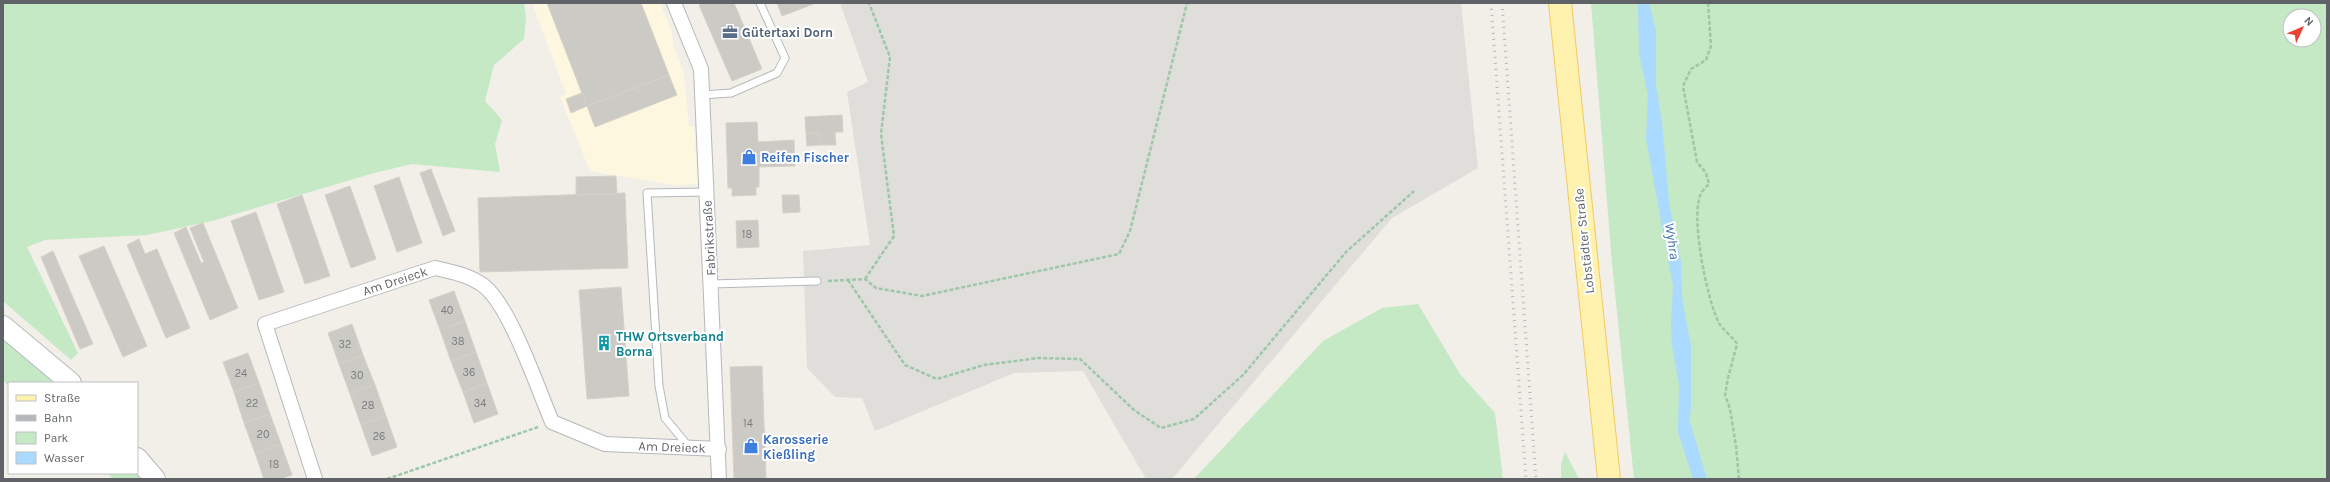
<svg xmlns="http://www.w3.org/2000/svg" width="2330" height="482" viewBox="0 0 2330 482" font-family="Karla,sans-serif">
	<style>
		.commercial { fill: #fef7e0 }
		.industrial { fill: #e0deda }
		.green { fill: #c5e8c5; fill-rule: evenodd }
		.water { fill: #aadaff }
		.building { fill: #cccac5; stroke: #d6d1c6 }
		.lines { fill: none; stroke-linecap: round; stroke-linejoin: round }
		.service-casing { stroke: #b5b8bc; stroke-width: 9 }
		.minor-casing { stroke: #b5b8bc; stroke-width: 16 }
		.secondary-casing { stroke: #b6babf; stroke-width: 22 }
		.primary-casing { stroke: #f2c960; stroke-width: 24 }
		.path { stroke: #9cc7a9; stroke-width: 2.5; stroke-dasharray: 4 2; stroke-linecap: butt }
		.service { stroke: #fff; stroke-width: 7 }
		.minor { stroke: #fff; stroke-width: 14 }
		.secondary { stroke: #fff; stroke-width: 20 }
		.primary { stroke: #fff2af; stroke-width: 22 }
		.rail { stroke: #b6b7b8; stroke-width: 3; stroke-dasharray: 1 5; stroke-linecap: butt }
		.labels { text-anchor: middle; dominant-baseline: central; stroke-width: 4; stroke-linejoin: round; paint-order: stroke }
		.number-label { font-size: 11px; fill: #7a7d7f }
		.service-label { font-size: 13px; font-weight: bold; fill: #4e5e75; stroke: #fff; text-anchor: start }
		.shop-label { font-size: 13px; font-weight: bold; fill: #366cbe; stroke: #fff; text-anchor: start }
		.street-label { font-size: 13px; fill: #5f6368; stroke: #fff }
		.culture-label { font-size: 13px; font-weight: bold; fill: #0d838f; stroke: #fff; text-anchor: start }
		.water-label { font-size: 14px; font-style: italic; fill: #4174aa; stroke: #fff }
	</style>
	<rect width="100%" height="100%" fill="#f1efe8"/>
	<path class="commercial" d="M532,3H660L672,32L673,45L684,74L689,126L694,127L698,184L674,185L590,171L560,97L566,94Z"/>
	<path class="industrial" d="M840,3H1461L1478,168L1392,218L1172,479H1146L1083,371L1014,373L875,431L862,398L835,397L807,368L803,251L870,245L847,92L868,82Z"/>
	<path class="green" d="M3,3H524L526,18L524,39L494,65L485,101L502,120L495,144L500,172L412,164L374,173L212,221L147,235L45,240L27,247L78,353L71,360L3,301Z
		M1591,3H2327V479H1634L1612,263ZM2290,16H2314V40H2290Z
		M1418,304L1460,374L1495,413L1503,479H1194L1323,341L1382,308Z
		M3,338L56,383H9V386L3,381Z
		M1565,452L1579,479H1561V464Z
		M107,473H136L141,479H113Z"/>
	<path class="water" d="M1638,3H1649L1656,31V86L1662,122L1669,203L1681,262L1682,298L1691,346V409L1689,419L1707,479H1693L1678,432L1679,384L1672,346L1671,324L1673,286L1646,139L1648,95L1639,53Z"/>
	<path class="building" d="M547,3H641L669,75L587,106Z
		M703,3H734L762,69L732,81L699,5Z
		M777,3H816L782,16Z
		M669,75L677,95L595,127L587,106Z
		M582,93L587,106L571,113L566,99Z
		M842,115L843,132H835L836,145H820L819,133H806L805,117Z
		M757,122L758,142L794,140L795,166L759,167V187H756V195L732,196V188H728L726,123Z
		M806,133H819L820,145L807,146Z
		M431,169L455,231L443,236L420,173Z
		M616,176L617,194L576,195V177Z
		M399,177L422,243L397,252L374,186Z
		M350,186L376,259L351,268L325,195Z
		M625,193L628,268L480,272L478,198Z
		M302,195L330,276L305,284L277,204Z
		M782,195H799L800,212L783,213Z
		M256,212L284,292L259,300L231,221Z
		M758,220L759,247L737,248L736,221Z
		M203,223L238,308L210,320L174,233L186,227L201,263L204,262L190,228Z
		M139,239L145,254L157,249L190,328L166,338L127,245Z
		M104,246L147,346L123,357L79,256Z
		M53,251L93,344L80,349L41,257Z
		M621,287L629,396L587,399L579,290Z
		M454,291L465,321L440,330L429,300Z
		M465,321L476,352L451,361L440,330Z
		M352,324L363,355L339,364L328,333Z
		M476,352L487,383L463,392L451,361Z
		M248,353L259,383L234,392L223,362Z
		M363,355L375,385L350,394L339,364Z
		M762,366L766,479H734L730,367Z
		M259,383L270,414L244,423L234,392Z
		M487,383L498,414L474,423L463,392Z
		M375,385L386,416L361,425L350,394Z
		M270,414L281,444L255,453L244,423Z
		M386,416L397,447L372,456L361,425Z
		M281,444L292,475L280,479H264L255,453Z"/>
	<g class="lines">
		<g class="service-casing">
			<path id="service" d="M702,95L731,93L777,73L785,58L760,3
				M711,284L817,281
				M689,447L665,418L659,386L647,193L707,192"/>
		</g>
		<g class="minor-casing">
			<path id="minor" d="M674,3L701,69L719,479
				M315,479L265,324L435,268C453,272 469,275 484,286C510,306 538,389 552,422L605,444L719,449"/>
		</g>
		<g class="secondary-casing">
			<path id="secondary" d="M3,326L71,383
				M137,458L155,479"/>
		</g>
		<g class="primary-casing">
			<path id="primary" d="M1560,3L1609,479"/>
		</g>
		<path class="path" d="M1708,3L1711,46L1706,60L1691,69L1683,86L1697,162L1706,173L1709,184C1706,187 1701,192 1700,196C1691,220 1707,300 1719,323C1722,329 1733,337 1737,344L1728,378L1725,395L1730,409L1736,446L1739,479
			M865,279L894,236L881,134L890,57L869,3
			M848,280L905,365L937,379L984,365L1038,358L1080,359L1134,410L1161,428L1194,419L1243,375L1346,252L1414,191
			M828,281L865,279L876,288L922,296L1119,254L1130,231L1187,3
			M387,479L538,427"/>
		<use href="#service" class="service"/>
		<use href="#minor" class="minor"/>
		<use href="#secondary" class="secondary"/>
		<use href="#primary" class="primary"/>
		<path class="rail" d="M1491,3L1526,479
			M1502,3L1536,479"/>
	</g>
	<defs>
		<g id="office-bare" transform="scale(1.2)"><path d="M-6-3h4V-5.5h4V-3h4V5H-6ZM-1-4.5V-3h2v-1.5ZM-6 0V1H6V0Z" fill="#5c6f8a" stroke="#fff" stroke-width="2.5" paint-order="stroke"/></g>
		<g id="shop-bare" transform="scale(1.2)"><path d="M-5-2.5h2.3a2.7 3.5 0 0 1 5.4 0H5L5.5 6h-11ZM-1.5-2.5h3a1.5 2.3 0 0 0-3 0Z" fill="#3f7fe0" stroke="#fff" stroke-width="2.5" paint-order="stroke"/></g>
		<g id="building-bare" transform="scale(1.2)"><path d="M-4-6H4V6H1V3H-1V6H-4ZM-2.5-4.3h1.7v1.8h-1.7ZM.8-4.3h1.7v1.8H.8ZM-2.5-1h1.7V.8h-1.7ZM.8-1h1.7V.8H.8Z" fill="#0f9aa8" stroke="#fff" stroke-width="2.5" paint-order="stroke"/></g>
	</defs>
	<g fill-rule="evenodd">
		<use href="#office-bare" x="730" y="32"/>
		<use href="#shop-bare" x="749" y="157"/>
		<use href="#building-bare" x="604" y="343"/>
		<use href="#shop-bare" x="751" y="446"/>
	</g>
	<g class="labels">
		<g class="number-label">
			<text x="747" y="234">18</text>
			<text x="447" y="310">40</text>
			<text x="458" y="341">38</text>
			<text x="345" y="344">32</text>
			<text x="469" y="372">36</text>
			<text x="241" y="373">24</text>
			<text x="357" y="375">30</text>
			<text x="252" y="403">22</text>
			<text x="480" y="403">34</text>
			<text x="368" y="405">28</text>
			<text x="748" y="423">14</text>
			<text x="263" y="434">20</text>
			<text x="379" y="436">26</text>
			<text x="274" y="464">18</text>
		</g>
		<g class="service-label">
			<text x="742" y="32">Gütertaxi Dorn</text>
		</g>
		<g class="shop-label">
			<text x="761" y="157">Reifen Fischer</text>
			<text x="763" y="439">Karosserie<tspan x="763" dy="15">Kießling</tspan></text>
		</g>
		<g class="street-label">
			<text transform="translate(709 238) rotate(-93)">Fabrikstraße</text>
			<text transform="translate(1584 241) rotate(-96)">Lobstädter Straße</text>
			<text transform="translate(395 281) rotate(-18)">Am Dreieck</text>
			<text transform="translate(672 447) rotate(2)">Am Dreieck</text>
		</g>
		<g class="culture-label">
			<text x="616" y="336">THW Ortsverband<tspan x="616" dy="15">Borna</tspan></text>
		</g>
		<g class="water-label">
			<text transform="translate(1672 241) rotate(82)">Wyhra</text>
		</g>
	</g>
	<rect width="2330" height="482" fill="none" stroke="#5f6368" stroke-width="8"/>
	<rect x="8" y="382" width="130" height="92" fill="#ffffff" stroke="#bfc1c3"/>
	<rect x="16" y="395" width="20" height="6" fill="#fff2af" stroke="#bfc1c3"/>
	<text x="44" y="402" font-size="12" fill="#5f6368">Straße</text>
	<rect x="16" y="415" width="20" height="6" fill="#b6b7b8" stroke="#bfc1c3"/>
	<text x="44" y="422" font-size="12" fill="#5f6368">Bahn</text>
	<rect x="16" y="432" width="20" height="12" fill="#c5e8c5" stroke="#bfc1c3"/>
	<text x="44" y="442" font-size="12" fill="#5f6368">Park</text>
	<rect x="16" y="452" width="20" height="12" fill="#aadaff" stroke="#bfc1c3"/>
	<text x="44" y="462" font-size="12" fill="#5f6368">Wasser</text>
	<g transform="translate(2302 28) rotate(46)"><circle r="19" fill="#ffffff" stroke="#bfc1c3"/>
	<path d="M0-3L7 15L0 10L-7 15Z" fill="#ea4335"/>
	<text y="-6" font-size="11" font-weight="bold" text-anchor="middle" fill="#5f6368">N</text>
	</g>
</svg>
